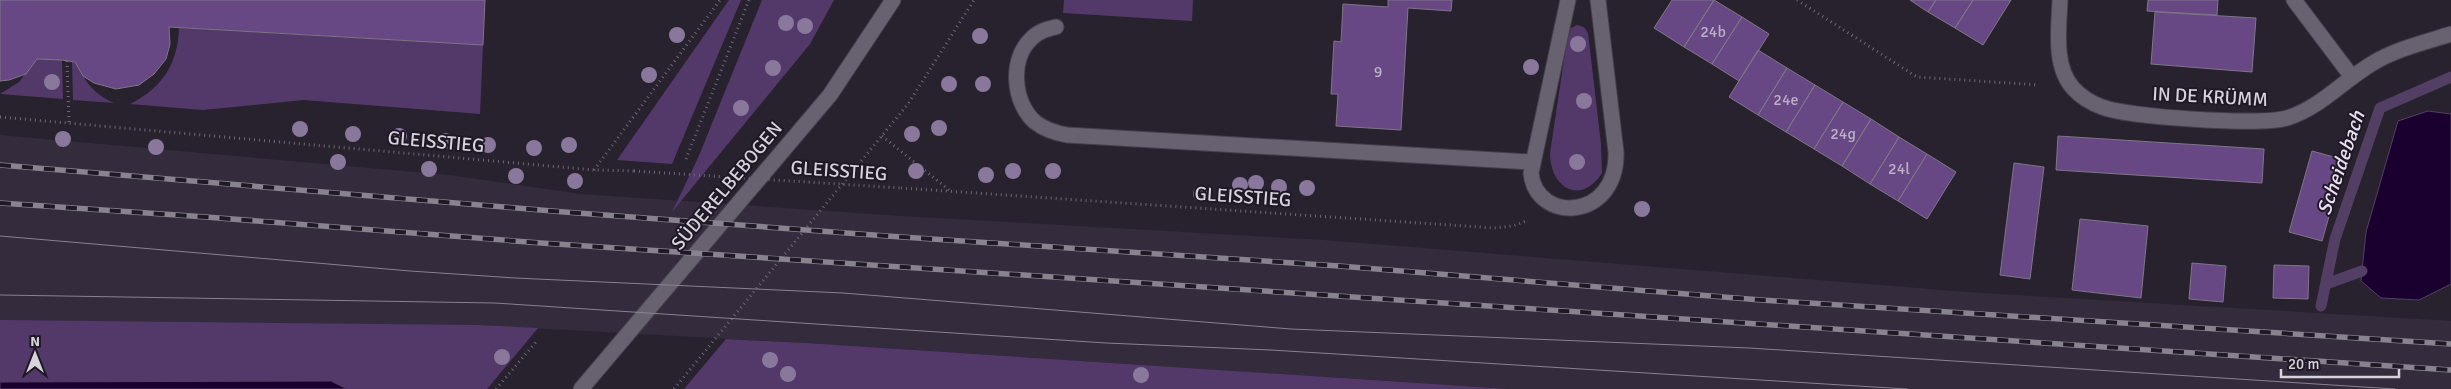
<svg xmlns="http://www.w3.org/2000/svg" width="2451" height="389" viewBox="0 0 2451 389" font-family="Signika,sans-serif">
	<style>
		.built { fill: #342b3d }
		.green { fill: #53396a }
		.water { fill: #1a002f; stroke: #533f63 }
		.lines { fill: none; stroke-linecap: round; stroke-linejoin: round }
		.stream { stroke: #533f63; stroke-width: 11 }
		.building { fill: #684884; stroke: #7e7686 }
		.service-casing { stroke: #443f4a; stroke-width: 17 }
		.minor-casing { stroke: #443f4a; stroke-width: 17 }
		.secondary-casing { stroke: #443f4a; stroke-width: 17 }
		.path { stroke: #6d6873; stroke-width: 3; stroke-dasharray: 1 4; stroke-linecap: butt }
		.service { stroke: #686170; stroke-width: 15 }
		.minor { stroke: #686170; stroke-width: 15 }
		.secondary { stroke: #686170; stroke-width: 15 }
		.tram { stroke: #88838e; stroke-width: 1 }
		.rail-casing { stroke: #88838e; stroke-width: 5.5 }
		.rail { stroke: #1f1825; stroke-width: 4; stroke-dasharray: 11; stroke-linecap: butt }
		.path-bridge { stroke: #6d6873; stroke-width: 3; stroke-dasharray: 1 4; stroke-linecap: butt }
		.tree { fill: #89789b }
		.labels { text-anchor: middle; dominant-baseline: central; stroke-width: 4; stroke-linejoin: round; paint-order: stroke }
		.number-label { font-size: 16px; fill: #bbb0c6 }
		.street-label { font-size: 19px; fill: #d7d3dc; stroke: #1f1825 }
		.water-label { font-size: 20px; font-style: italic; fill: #e9e0f2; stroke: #1f1825 }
	</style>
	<rect width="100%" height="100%" fill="#28222f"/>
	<path class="built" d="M0,135L449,175L581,194L902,216L1324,240L1967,292L2451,321V389H1509L806,343L478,325L439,348L0,343Z"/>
	<path class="green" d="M729,0H741L672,164L617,160Z
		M762,0H834L810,44L672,212L698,158Z
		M1064,0H1193L1192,21L1063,13Z
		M1577,25L1584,27L1588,33L1601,144L1602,173C1581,206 1550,188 1550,153L1568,33L1571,28Z
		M179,28L483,45L480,114L304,100L203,110L130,104C162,88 178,64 179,28Z
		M37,59L62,60L63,99L0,94L19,82Z
		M72,62H75C86,82 93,94 114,103L73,100Z
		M0,320L478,325L538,328L487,389H347L331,381L0,382Z
		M726,339L806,343L1509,389H684Z"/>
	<path class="water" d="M2428,111L2451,114V284L2419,300L2381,298L2361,281L2366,232L2398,121Z
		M331,381L347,389H0V382Z"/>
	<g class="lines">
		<path class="stream" d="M2326,284L2362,271
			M2321,306L2335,239L2380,108L2451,77"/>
	</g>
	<path class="building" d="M0,0H485L483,45L169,27L170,44L166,59L154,74L139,85L116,89L94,83L83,76L75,62L62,60L37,59L26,74L9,80L0,81Z
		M1388,0H1452L1451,11L1408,8L1401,130L1336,126L1338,94H1331L1334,41L1341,42L1343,4L1388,7Z
		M1672,0H1714L1684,47L1654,28Z
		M1714,0L1742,17L1712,64L1684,47Z
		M1910,0H1936L1928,12Z
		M1936,0H1973L1955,28L1928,12Z
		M1973,0H2011L1983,45L1955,28Z
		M2148,0H2218L2217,15L2147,11Z
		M2155,12L2256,18L2252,72L2151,64Z
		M1742,17L1769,34L1739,81L1712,64Z
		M1758,50L1787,68L1758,115L1729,97Z
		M1787,68L1815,85L1786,132L1758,115Z
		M1815,85L1843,102L1814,149L1786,132Z
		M1843,102L1871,119L1842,166L1814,149Z
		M1871,119L1899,137L1870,184L1842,166Z
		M2058,136L2264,149L2262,183L2056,170Z
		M1899,137L1927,154L1898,201L1870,184Z
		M2312,151L2345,160L2322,241L2289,232Z
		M1927,154L1956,172L1927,219L1898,201Z
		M2014,163L2044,167L2030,279L2000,275Z
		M2080,219L2148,226L2141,298L2072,290Z
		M2192,263L2226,266L2223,302L2189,299Z
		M2274,265L2309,266L2308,299L2273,298Z"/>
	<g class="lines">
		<g class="service-casing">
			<path id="service" d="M2294,0L2352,77
				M1056,27C1047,29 1039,31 1032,38C1009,59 1013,103 1035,122C1045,130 1056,133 1067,135L1532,162"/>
		</g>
		<g class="minor-casing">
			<path id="minor" d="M1568,0L1531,173C1536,224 1618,221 1616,152L1598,0
				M2060,0C2059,27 2053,66 2073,88C2081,97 2091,103 2102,107C2127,117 2261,126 2287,118C2320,108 2344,80 2373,63C2396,49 2426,42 2451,34"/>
		</g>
		<g class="secondary-casing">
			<path id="secondary" d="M581,389L830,95L893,0"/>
		</g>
		<path class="path" d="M1797,0L1917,77L2039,85
			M67,61L69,123
			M0,117L594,170L634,171
			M882,136L949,190
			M686,159L749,0
			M594,170L720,0
			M901,188L1494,228L1513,226L1526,221
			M496,389L536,342
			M674,389L908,104L974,0"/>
		<use href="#service" class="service"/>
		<use href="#minor" class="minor"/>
		<use href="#secondary" class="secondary"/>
		<path class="tram" d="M0,236L410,271L515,278L843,293L1291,329L1749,348L2395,389
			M0,295L495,303L1106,343L1271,350L1907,389"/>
		<g class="rail-casing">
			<path id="rail" d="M0,165L564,212L887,236L1339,266L1761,300L2451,344
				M0,203L206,217L541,243L2451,370"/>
		</g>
		<use href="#rail" class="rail"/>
		<path class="path-bridge" d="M634,171L901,188"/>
	</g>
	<g class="tree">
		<circle cx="786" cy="23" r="8"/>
		<circle cx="805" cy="26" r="8"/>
		<circle cx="677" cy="35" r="8"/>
		<circle cx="980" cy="36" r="8"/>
		<circle cx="1578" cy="44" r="8"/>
		<circle cx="1531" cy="67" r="8"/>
		<circle cx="773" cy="68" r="8"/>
		<circle cx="649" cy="75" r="8"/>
		<circle cx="52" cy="82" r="8"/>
		<circle cx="949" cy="84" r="8"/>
		<circle cx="983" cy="84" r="8"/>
		<circle cx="1584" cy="101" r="8"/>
		<circle cx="741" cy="108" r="8"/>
		<circle cx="939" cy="128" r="8"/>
		<circle cx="300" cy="129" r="8"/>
		<circle cx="353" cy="134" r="8"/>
		<circle cx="912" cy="134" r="8"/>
		<circle cx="399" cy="136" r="8"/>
		<circle cx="63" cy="139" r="8"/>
		<circle cx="445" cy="141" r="8"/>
		<circle cx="488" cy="145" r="8"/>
		<circle cx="569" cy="145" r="8"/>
		<circle cx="156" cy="147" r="8"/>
		<circle cx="534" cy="148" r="8"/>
		<circle cx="338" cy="162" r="8"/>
		<circle cx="1577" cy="162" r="8"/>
		<circle cx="429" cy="169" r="8"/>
		<circle cx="916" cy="171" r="8"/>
		<circle cx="1013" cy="171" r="8"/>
		<circle cx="1053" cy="171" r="8"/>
		<circle cx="986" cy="175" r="8"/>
		<circle cx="516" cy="176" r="8"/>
		<circle cx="575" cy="181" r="8"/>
		<circle cx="1256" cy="183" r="8"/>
		<circle cx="1240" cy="185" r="8"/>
		<circle cx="1279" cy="187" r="8"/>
		<circle cx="1307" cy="188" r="8"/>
		<circle cx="1201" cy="194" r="8"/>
		<circle cx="1642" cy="209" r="8"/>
		<circle cx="502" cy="357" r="8"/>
		<circle cx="770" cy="360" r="8"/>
		<circle cx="788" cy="374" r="8"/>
		<circle cx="1141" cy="375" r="8"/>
	</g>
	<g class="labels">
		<g class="number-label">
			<text x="1713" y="32">24b</text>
			<text x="1378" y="72">9</text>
			<text x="1786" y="100">24e</text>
			<text x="1843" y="134">24g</text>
			<text x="1899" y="169">24l</text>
		</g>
		<g class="street-label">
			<text transform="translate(2210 97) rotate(3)">IN DE KRÜMM</text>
			<text transform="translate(436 142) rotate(5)">GLEISSTIEG</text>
			<text transform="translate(839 171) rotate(4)">GLEISSTIEG</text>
			<text transform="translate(727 186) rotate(-50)">SÜDERELBEBOGEN</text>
			<text transform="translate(1243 197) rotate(4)">GLEISSTIEG</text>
		</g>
		<g class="water-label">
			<text transform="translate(2341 163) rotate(-71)">Scheidebach</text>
		</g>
	</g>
	<g transform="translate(35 354)" stroke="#1f1825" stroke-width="4" paint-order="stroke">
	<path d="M0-4L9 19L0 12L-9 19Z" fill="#d7d3dc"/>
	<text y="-8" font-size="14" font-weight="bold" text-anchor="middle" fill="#d7d3dc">N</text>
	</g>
	<path d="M2281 369v8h118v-8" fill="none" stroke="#d7d3dc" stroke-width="2.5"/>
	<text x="2288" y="369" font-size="15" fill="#d7d3dc" stroke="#1f1825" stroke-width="4" paint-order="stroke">20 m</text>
</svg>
